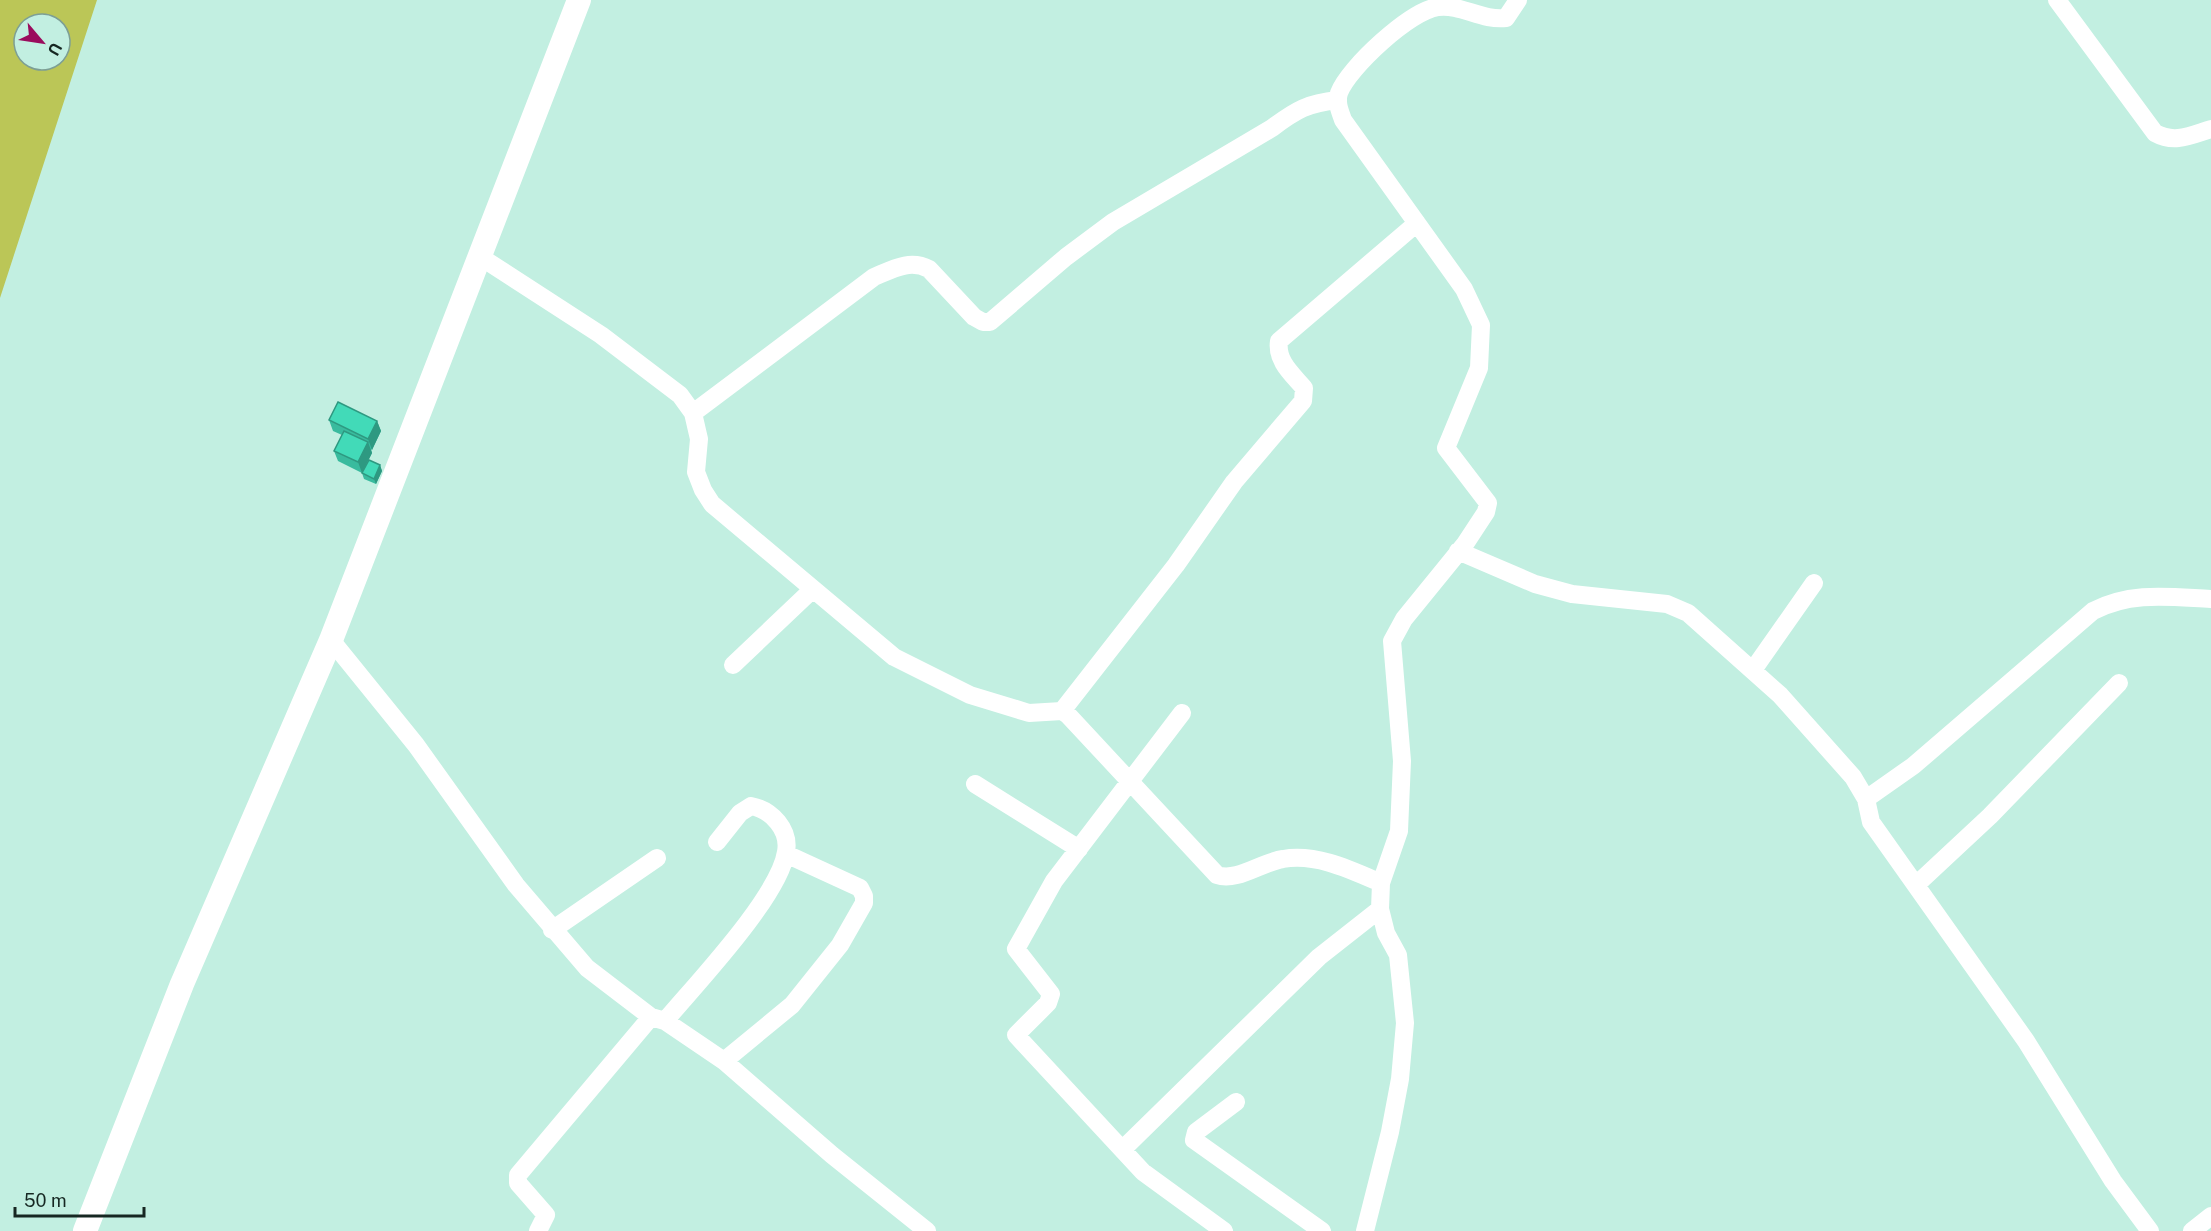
<svg xmlns="http://www.w3.org/2000/svg" width="2211" height="1231" viewBox="0 0 2211 1231" font-family="'Public Sans',sans-serif">
	<style>
		.water { fill: #bbc657; fill-rule: evenodd }
		.lines { fill: none; stroke-linecap: round; stroke-linejoin: round }
		.minor { stroke: #fff; stroke-width: 18 }
		.tertiary { stroke: #fff; stroke-width: 24 }
		.wall { fill: #39bb9e }
		.shaded-wall { fill: #2e9981 }
		.building { fill: #42dab8; stroke: #2e9981; stroke-width: 1.5 }
	</style>
	<rect width="100%" height="100%" fill="#c2efe1"/>
	<path class="water" d="M0,0H97L0,298ZM24,24H60V60H24Z"/>
	<g class="lines">
		<path class="minor" d="M2057,0L2155,133C2175,144 2191,135 2211,129
			M479,256L601,335L680,395L693,413L699,439L696,472L703,490L712,504L894,657L970,695L1029,713L1062,711L1068,715L1217,875C1237,882 1262,862 1283,859C1316,853 1351,870 1381,883
			M693,413L874,277C893,269 910,259 929,269L974,317L983,322H990L1066,257L1113,222L1272,128C1296,110 1308,103 1338,100
			M1458,551L1535,584L1572,594L1667,604L1688,613L1780,695L1853,777L1866,799L1871,822L2026,1041L2113,1181L2150,1231
			M331,640L416,745L516,885L587,968L651,1017L665,1021L724,1061L832,1155L927,1231
			M733,665L813,589
			M1753,670L1814,583
			M1062,711L1176,565L1234,482L1303,401L1304,388C1292,374 1276,361 1279,341L1417,223
			M1182,713L1054,881L1016,949L1051,994L1048,1003L1016,1035L1143,1172L1224,1231
			M975,784L1079,849
			M1866,799L1913,766L2093,611C2131,591 2170,597 2211,599
			M1916,885L1990,816L2119,683
			M552,930L657,858
			M665,1021C696,984 779,897 786,852C790,830 772,810 751,806L740,813L717,842
			M724,1061L792,1005L840,945L864,903V896L860,888L786,854
			M1236,1102L1196,1132L1194,1140L1322,1231
			M1123,1149L1319,957L1380,909
			M538,1231L546,1215L518,1183V1175L651,1017
			M1365,1231L1390,1132L1400,1079L1405,1023L1398,955L1386,933L1380,909L1381,883L1399,831L1402,761L1392,641L1404,619L1465,544L1486,512L1488,503L1446,448L1479,368L1481,325L1464,289L1343,120C1340,111 1336,103 1339,93C1348,68 1411,10 1438,7C1461,4 1482,21 1506,18L1518,0
			M2192,1231L2211,1216"/>
		<path class="tertiary" d="M85,1231L182,984L331,640L579,0"/>
	</g>
	<path class="wall" d="M329,420L377,421L381,431L372,450L371,449L372,453L362,473L338,461L334,451L342,435L333,431Z
		M380,465L382,471L376,484L364,479L362,473Z"/>
	<path class="shaded-wall" d="M377,421L381,431L372,450L368,439Z
		M368,442L372,453L362,473L358,462Z
		M380,465L382,471L376,484L374,479Z"/>
	<path class="building" d="M338,402L377,421L368,439L329,420Z
		M344,431L368,442L358,462L334,451Z
		M369,460L380,465L374,479L362,473Z"/>
	<g transform="translate(42 42) rotate(119)"><circle r="28" fill="#c2efe1" stroke="#7d9f95" stroke-width="1.5"/>
	<path d="M0-4.5L10 22L0 15L-10 22Z" fill="#9a0c5d"/>
	<text y="-9" font-size="16" font-weight="bold" text-anchor="middle" fill="#162722">U</text>
	</g>
	<path d="M15 1207v9h129v-9" fill="none" stroke="#162722" stroke-width="3"/>
	<text x="24" y="1207" font-size="18" fill="#162722" stroke="#c2efe1" stroke-width="4.5" paint-order="stroke">50 m</text>
</svg>
